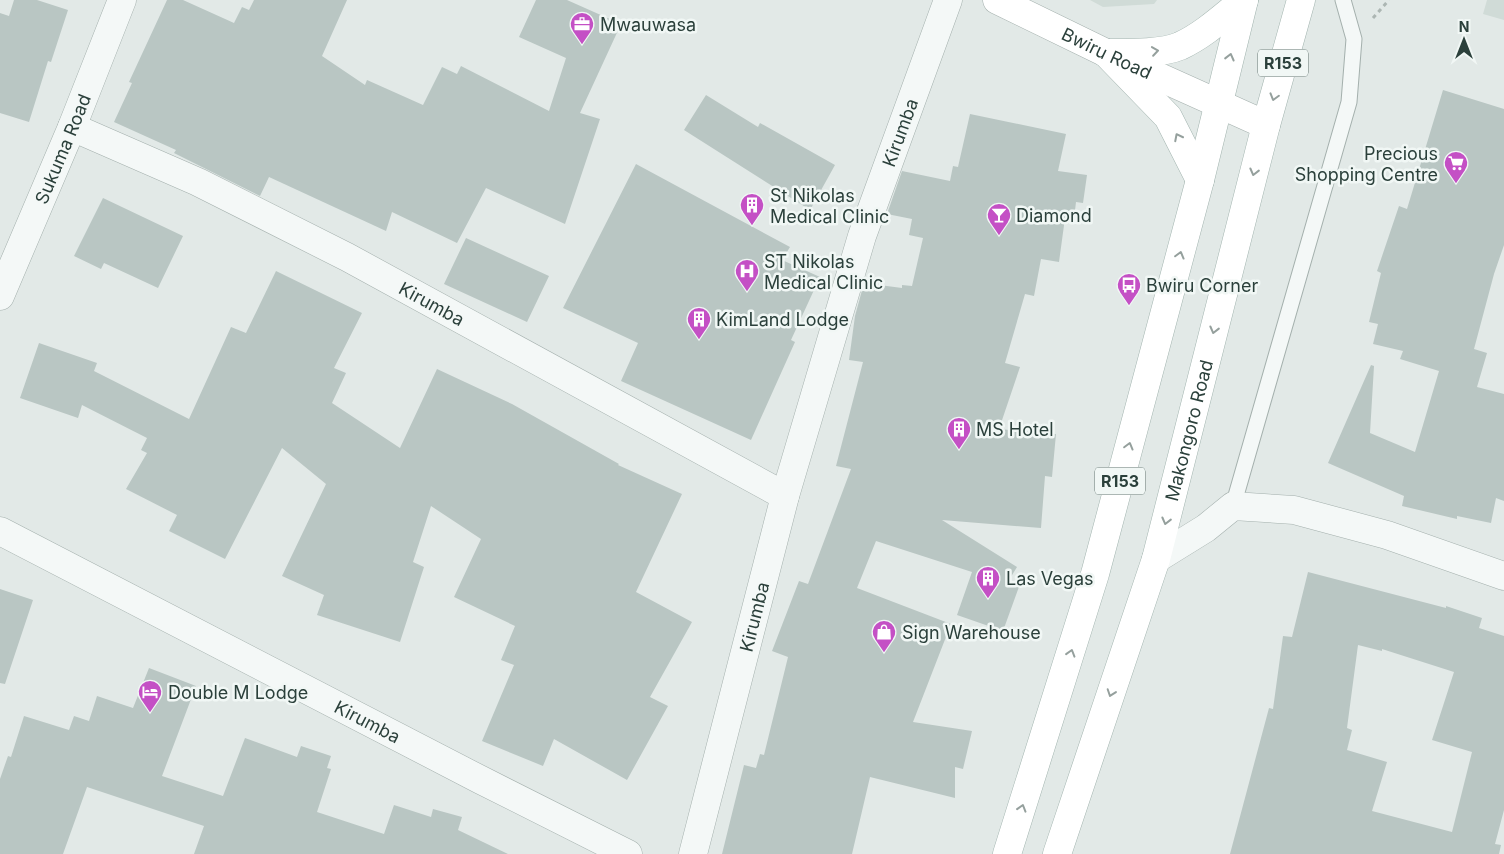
<svg xmlns="http://www.w3.org/2000/svg" width="1504" height="854" viewBox="0 0 1504 854" font-family="Inter,sans-serif">
	<style>
		.built { fill: #d0dbd7 }
		.building { fill: #b9c6c3; fill-rule: evenodd }
		.lines { fill: none; stroke-linecap: round; stroke-linejoin: round }
		.service-casing { stroke: #a4b0ad; stroke-width: 17 }
		.minor-casing { stroke: #a4b0ad; stroke-width: 29 }
		.secondary-casing { stroke: #a4b0ad; stroke-width: 29 }
		.primary-casing { stroke: #a2b4af; stroke-width: 29 }
		.path { stroke: #acb6b3; stroke-width: 3; stroke-dasharray: 4 4; stroke-linecap: butt }
		.service { stroke: #f4f8f7; stroke-width: 15 }
		.minor { stroke: #f4f8f7; stroke-width: 28 }
		.secondary { stroke: #fff; stroke-width: 28 }
		.primary { stroke: #fff; stroke-width: 28 }
		.oneway { stroke: #95a09d }
		.labels { text-anchor: middle; dominant-baseline: central; stroke-width: 5; stroke-linejoin: round; paint-order: stroke }
		.shield { fill: #f1f7f5; stroke: #667773; stroke-width: 1 }
		.shield-label { font-size: 16px; font-weight: bold; fill: #2b403b }
		.poi-label { font-size: 18px; fill: #2b403b; stroke: #f1f7f5; text-anchor: start }
		.street-label { font-size: 18px; fill: #2b403b; stroke: #f1f7f5 }
	</style>
	<rect width="100%" height="100%" fill="#e2e9e7"/>
	<path class="built" d="M1090,0H1157L1154,4L1103,7Z
		M1487,0H1504V20L1483,14Z"/>
	<path class="building" d="M14,0H37L68,10L51,62L48,61L29,122L0,113V13L9,16Z
		M167,0H183L234,23L242,7L249,10L254,0H347L322,56L365,85L367,80L423,105L442,67L457,74L461,66L549,111L566,58L519,37L536,0H567L621,24L580,113L600,119L565,224L486,188L457,243L392,212L386,231L269,177L260,196L174,153L176,150L114,122L132,83L129,82Z
		M1443,90L1504,109V245L1494,274L1474,349L1487,353L1477,387L1504,394V501L1496,498L1491,523L1457,516V519L1402,506L1404,496L1328,463L1371,365L1374,366L1370,433L1415,452L1439,371L1400,359L1403,351L1373,344L1378,324L1369,322L1381,273L1377,271L1399,206L1407,209Z
		M706,95L758,127L760,123L835,165L810,210L684,130Z
		M970,114L1066,134L1058,171L1087,175L1083,203L1076,202L1074,219L1065,218L1059,262L1041,259L1034,296L1025,294L1005,363L1020,367L999,429L1056,434L1052,477L1045,476L1041,528L942,520L1017,567L1009,580L1020,584L1003,631L957,615L972,572L876,541L857,588L951,624L913,722L972,731L963,769L955,767V798L870,777L852,854H722L744,765L756,768L760,754L764,755L788,657L772,651L799,581L808,584L851,469L836,466L863,362L849,360L855,316L864,283L902,288V285L912,286L923,238L909,235L912,219L887,214L902,171L950,181L953,166L958,167Z
		M636,164L790,247L782,260L820,277L791,340L795,342L751,440L621,381L638,343L563,308Z
		M103,198L183,236L158,288L104,263L101,269L74,256Z
		M466,238L549,276L527,322L444,284Z
		M276,271L362,313L334,368L346,373L332,403L400,448L437,369L512,404L619,464L618,465L682,494L636,592L692,622L650,697L668,706L627,780L554,739L543,766L482,741L514,665L501,660L515,626L454,597L481,539L431,506L413,562L424,567L400,642L317,615L324,595L282,576L326,484L282,448L225,559L169,531L177,515L126,489L147,453L141,450L147,438L82,405L78,418L20,398L39,343L97,363L94,371L189,419L231,327L246,333Z
		M1308,572L1446,608V606L1482,618L1479,628L1504,636V810L1495,844L1501,845L1499,854H1230L1269,708L1273,709L1283,636L1292,637ZM1358,645L1382,651V649L1454,672L1432,740L1472,752L1452,832L1372,811L1387,762L1347,750L1352,730L1347,728Z
		M0,589L33,600L5,684L0,683Z
		M149,668L196,686L162,776L223,796L245,738L297,757L301,746L331,756L327,768L331,769L317,812L384,834L394,805L431,817L433,809L462,817L458,830L508,854H194L204,826L87,787L63,854H0V779L8,756L11,757L24,716L69,730L74,716L89,721L97,696L133,708Z"/>
	<g class="lines">
		<g class="service-casing">
			<path id="service" d="M1233,506L1349,102L1354,39L1343,0"/>
		</g>
		<g class="minor-casing">
			<g id="minor">
				<path id="s1" d="M72,127L198,182L347,257L785,496"/>
				<path id="s2" d="M0,296L72,127L122,0"/>
				<path id="s3" d="M0,531L481,780L628,854"/>
				<path d="M1156,559L1206,528L1233,506L1294,510L1387,535L1504,576"/>
				<path id="s4" d="M693,854L785,496L862,236L948,0"/>
			</g>
		</g>
		<g class="secondary-casing">
			<g id="secondary">
				<path id="s5" d="M997,0L1106,53L1266,125"/>
			</g>
		</g>
		<g class="primary-casing">
			<g id="primary">
				<path d="M1106,53L1168,117L1200,180"/>
				<path d="M1106,53C1127,53 1161,54 1180,46C1204,35 1224,16 1244,0"/>
				<path d="M1007,854L1095,574L1200,180L1244,0"/>
				<path id="s6" d="M1057,854L1156,559L1266,125L1301,0"/>
			</g>
		</g>
		<path class="path" d="M1373,18L1389,0"/>
		<use href="#service" class="service"/>
		<use href="#minor" class="minor"/>
		<use href="#secondary" class="secondary"/>
		<use href="#primary" class="primary"/>
	</g>
	<defs><path id="oneway-chevron" d="M-2-3.5L2.5 0L-2 3.5" fill="none" stroke-width="1.6" stroke-linecap="round" stroke-linejoin="round" transform="scale(1.25)"/></defs>
	<g class="oneway">
		<use href="#oneway-chevron" transform="translate(1155 51) rotate(-8)"/>
		<use href="#oneway-chevron" transform="translate(1230 57) rotate(-76)"/>
		<use href="#oneway-chevron" transform="translate(1274 97) rotate(106)"/>
		<use href="#oneway-chevron" transform="translate(1178 137) rotate(-117)"/>
		<use href="#oneway-chevron" transform="translate(1254 172) rotate(104)"/>
		<use href="#oneway-chevron" transform="translate(1180 255) rotate(-75)"/>
		<use href="#oneway-chevron" transform="translate(1214 330) rotate(104)"/>
		<use href="#oneway-chevron" transform="translate(1129 446) rotate(-75)"/>
		<use href="#oneway-chevron" transform="translate(1166 521) rotate(104)"/>
		<use href="#oneway-chevron" transform="translate(1071 653) rotate(-73)"/>
		<use href="#oneway-chevron" transform="translate(1111 693) rotate(109)"/>
		<use href="#oneway-chevron" transform="translate(1022 808) rotate(-73)"/>
	</g>
	<defs>
		<g id="office-pin" transform="scale(1.25)"><path d="M0 17L-7.5 6A9.5 9.5 0 1 1 7.5 6Z" fill="#c450c5" stroke="#f1f7f5"/><path d="M-6-3h4V-5.5h4V-3h4V5H-6ZM-1-4.5V-3h2v-1.5ZM-6 0V1H6V0Z" fill="#fff"/></g>
		<g id="supermarket-pin" transform="scale(1.25)"><path d="M0 17L-7.5 6A9.5 9.5 0 1 1 7.5 6Z" fill="#c450c5" stroke="#f1f7f5"/><path d="M-6-5.5h2.5l.6 2H6L4.5 2H-2.5L-4.4-4H-6ZM-1.5 3.2a1.3 1.3 0 1 0 .1 0ZM3 3.2a1.3 1.3 0 1 0 .1 0Z" fill="#fff"/></g>
		<g id="building-pin" transform="scale(1.25)"><path d="M0 17L-7.5 6A9.5 9.5 0 1 1 7.5 6Z" fill="#c450c5" stroke="#f1f7f5"/><path d="M-4-6H4V6H1V3H-1V6H-4ZM-2.5-4.3h1.7v1.8h-1.7ZM.8-4.3h1.7v1.8H.8ZM-2.5-1h1.7V.8h-1.7ZM.8-1h1.7V.8H.8Z" fill="#fff"/></g>
		<g id="bar-pin" transform="scale(1.25)"><path d="M0 17L-7.5 6A9.5 9.5 0 1 1 7.5 6Z" fill="#c450c5" stroke="#f1f7f5"/><path d="M-6-5H6L.8 .8V4.5H3.5V6h-7V4.5H-.8V.8Z" fill="#fff"/></g>
		<g id="hospital-pin" transform="scale(1.25)"><path d="M0 17L-7.5 6A9.5 9.5 0 1 1 7.5 6Z" fill="#c450c5" stroke="#f1f7f5"/><path d="M-5-5h3v3.5h4V-5h3V5h-3V1.5h-4V5h-3Z" fill="#fff"/></g>
		<g id="bus-pin" transform="scale(1.25)"><path d="M0 17L-7.5 6A9.5 9.5 0 1 1 7.5 6Z" fill="#c450c5" stroke="#f1f7f5"/><path d="M-5-6H5V4H4V6H2V4H-2V6H-4V4H-5ZM-3.5-4V0h7V-4ZM-3.5 1.2v1.5H-2V1.2ZM2 1.2v1.5H3.5V1.2Z" fill="#fff"/></g>
		<g id="shop-pin" transform="scale(1.25)"><path d="M0 17L-7.5 6A9.5 9.5 0 1 1 7.5 6Z" fill="#c450c5" stroke="#f1f7f5"/><path d="M-5-2.5h2.3a2.7 3.5 0 0 1 5.4 0H5L5.5 6h-11ZM-1.5-2.5h3a1.5 2.3 0 0 0-3 0Z" fill="#fff"/></g>
		<g id="hotel-pin" transform="scale(1.25)"><path d="M0 17L-7.5 6A9.5 9.5 0 1 1 7.5 6Z" fill="#c450c5" stroke="#f1f7f5"/><path d="M-6-4.5h1.5V1H6V5H4.5V3h-9V5H-6ZM-4 0a1.8 1.8 0 1 1 3.6 0ZM.5 0V-2.5h3Q6-2.5 6 0Z" fill="#fff"/></g>
	</defs>
	<g fill-rule="evenodd">
		<use href="#office-pin" x="582" y="24"/>
		<use href="#supermarket-pin" x="1456" y="163"/>
		<use href="#building-pin" x="752" y="205"/>
		<use href="#bar-pin" x="999" y="215"/>
		<use href="#hospital-pin" x="747" y="271"/>
		<use href="#bus-pin" x="1129" y="285"/>
		<use href="#building-pin" x="699" y="319"/>
		<use href="#building-pin" x="959" y="429"/>
		<use href="#building-pin" x="988" y="578"/>
		<use href="#shop-pin" x="884" y="632"/>
		<use href="#hotel-pin" x="150" y="692"/>
	</g>
	<g class="labels">
		<g class="shield">
			<rect x="1258" y="49.5" width="50" height="27" rx="4"/>
			<rect x="1095" y="467.5" width="50" height="27" rx="4"/>
		</g>
		<g class="shield-label">
			<text x="1283" y="63">R153</text>
			<text x="1120" y="481">R153</text>
		</g>
		<g class="poi-label">
			<text x="600" y="24">Mwauwasa</text>
			<text x="1438" y="153" text-anchor="end">Precious<tspan x="1438" dy="21">Shopping Centre</tspan></text>
			<text x="770" y="195">St Nikolas<tspan x="770" dy="21">Medical Clinic</tspan></text>
			<text x="1016" y="215">Diamond</text>
			<text x="764" y="261">ST Nikolas<tspan x="764" dy="21">Medical Clinic</tspan></text>
			<text x="1146" y="285">Bwiru Corner</text>
			<text x="716" y="319">KimLand Lodge</text>
			<text x="976" y="429">MS Hotel</text>
			<text x="1006" y="578">Las Vegas</text>
			<text x="902" y="632">Sign Warehouse</text>
			<text x="168" y="692">Double M Lodge</text>
		</g>
		<g class="street-label">
			<text stroke="none"><textPath href="#s5" startOffset="122">Bwiru Road</textPath></text>
			<text stroke="none"><textPath href="#s4" startOffset="751">Kirumba</textPath></text>
			<text stroke="none"><textPath href="#s2" startOffset="160">Sukuma Road</textPath></text>
			<text stroke="none"><textPath href="#s1" startOffset="401">Kirumba</textPath></text>
			<text stroke="none"><textPath href="#s6" startOffset="444">Makongoro Road</textPath></text>
			<text stroke="none"><textPath href="#s4" startOffset="245">Kirumba</textPath></text>
			<text stroke="none"><textPath href="#s3" startOffset="414">Kirumba</textPath></text>
		</g>
	</g>
	<g transform="translate(1464 40)" stroke="#f1f7f5" stroke-width="4" paint-order="stroke">
	<path d="M0-4L9 19L0 12L-9 19Z" fill="#2b403b"/>
	<text y="-8" font-size="14" font-weight="bold" text-anchor="middle" fill="#2b403b">N</text>
	</g>
</svg>
